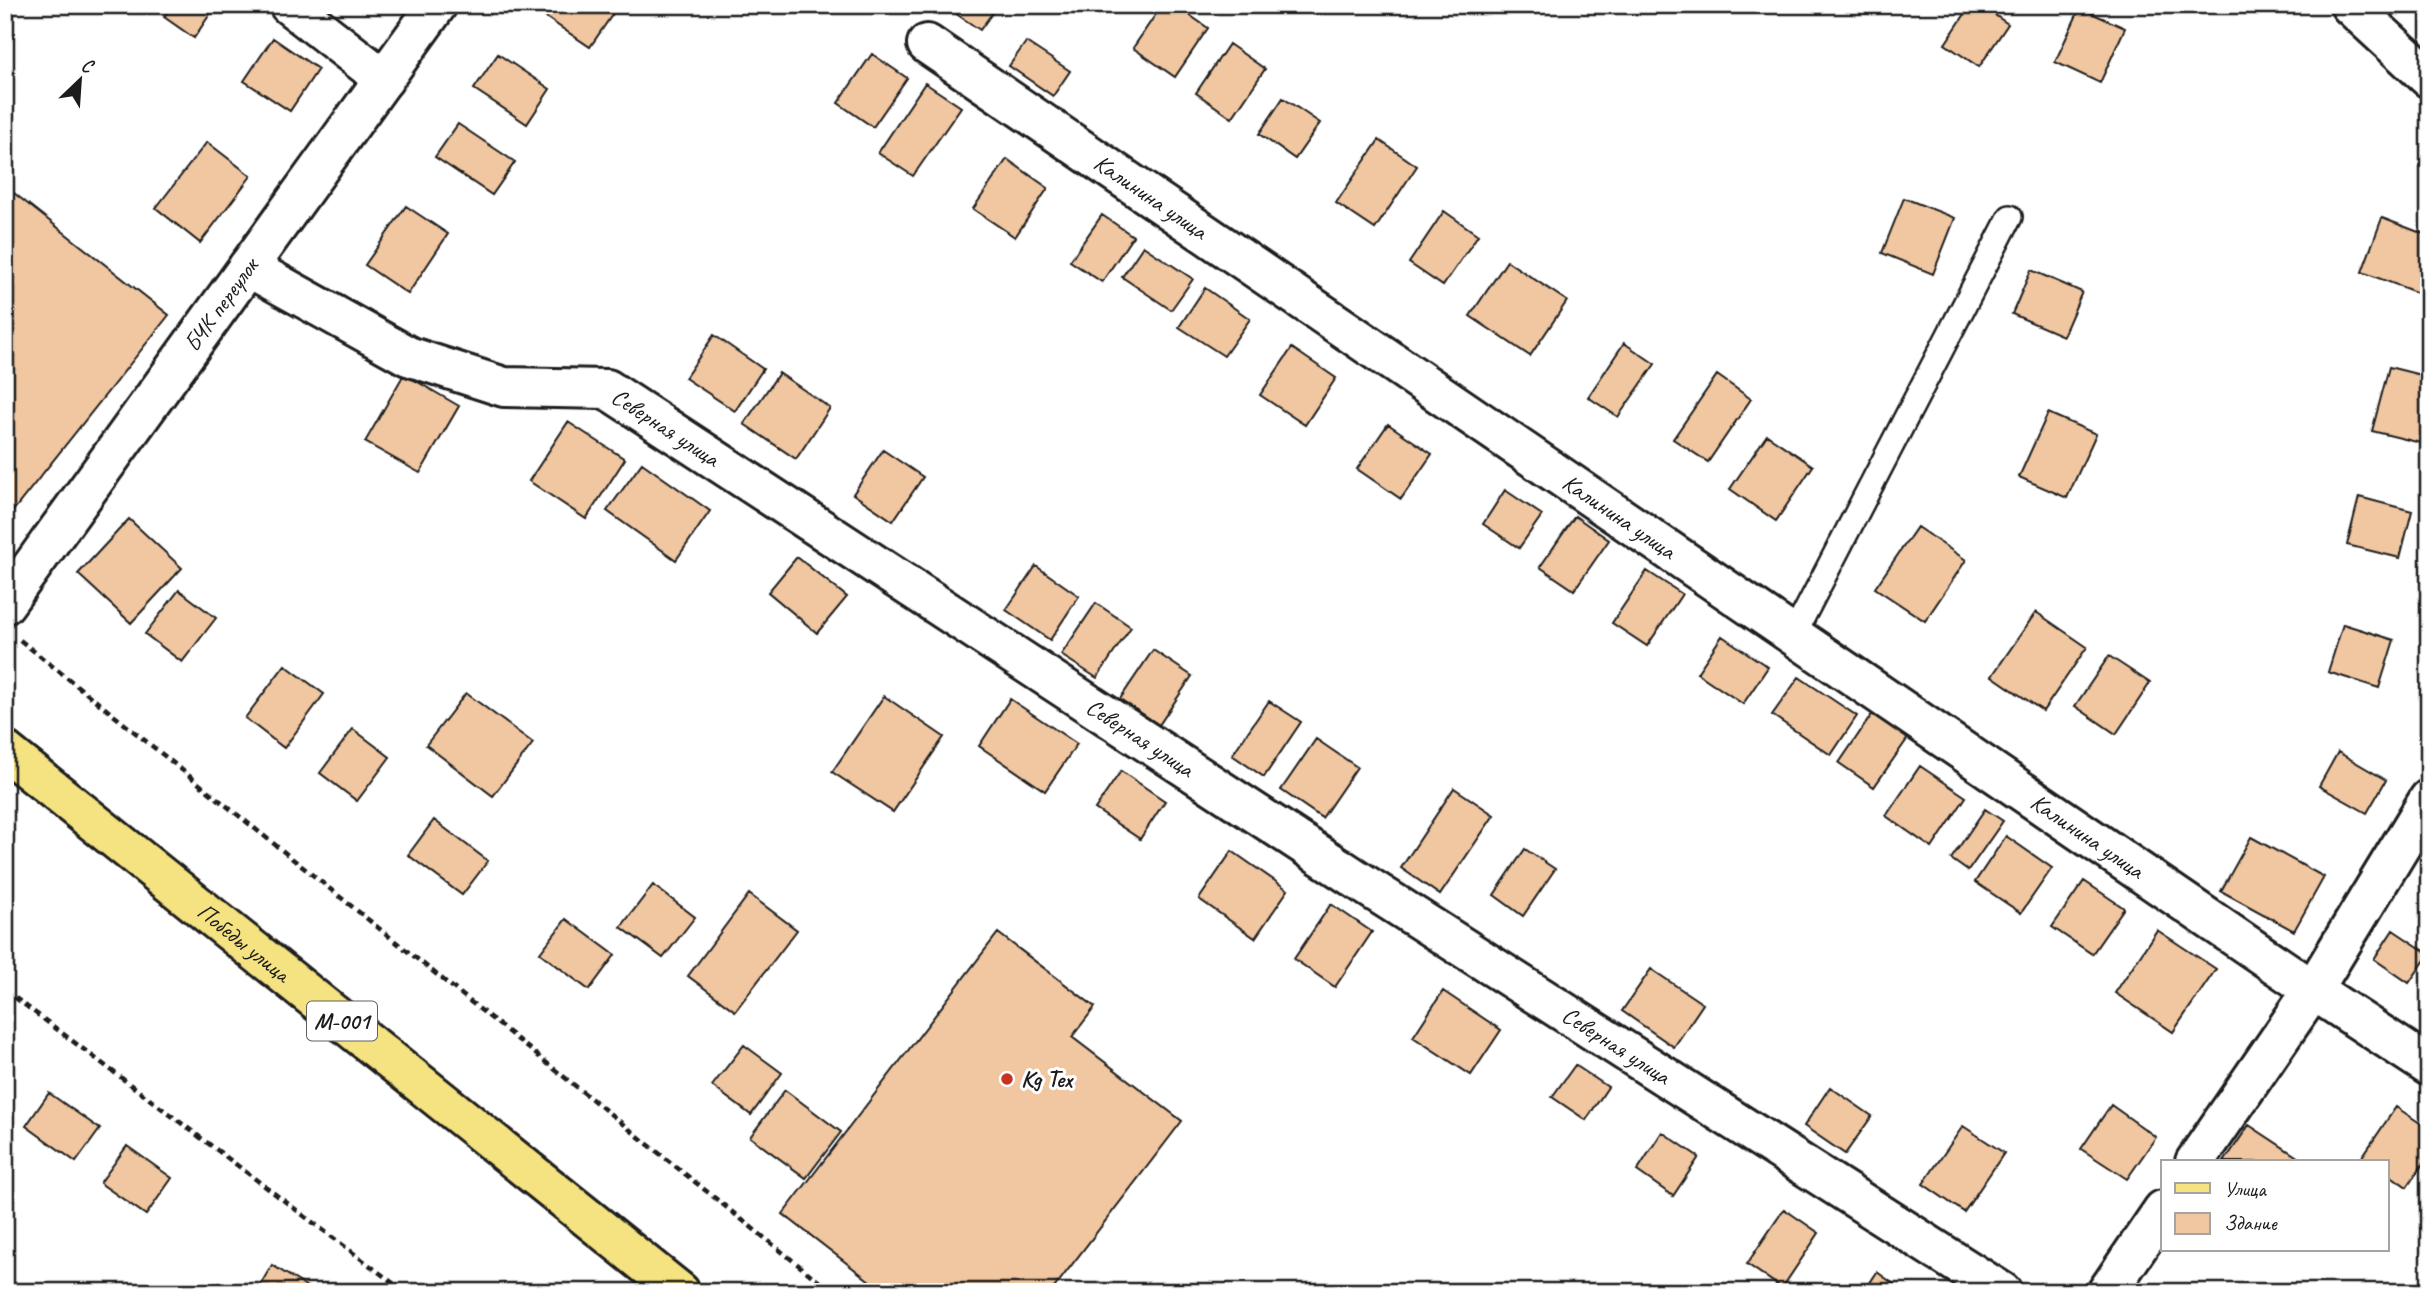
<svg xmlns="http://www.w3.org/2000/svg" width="2434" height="1297" viewBox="0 0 2434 1297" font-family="Caveat,sans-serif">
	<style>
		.building { fill: #f1c7a1; stroke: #1c1c1c; stroke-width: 2 }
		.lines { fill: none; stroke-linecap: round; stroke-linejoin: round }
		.lane-casing { stroke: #1c1c1c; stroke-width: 28 }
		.street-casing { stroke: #1c1c1c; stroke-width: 44 }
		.primary-casing { stroke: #1c1c1c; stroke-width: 44 }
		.path { stroke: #1c1c1c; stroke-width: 4.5; stroke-dasharray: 7 5; stroke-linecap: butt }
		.lane { stroke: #fff; stroke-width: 23 }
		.street { stroke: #fff; stroke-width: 38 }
		.primary { stroke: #f5e382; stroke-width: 38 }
		.poi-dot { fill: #c8321e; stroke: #fff; stroke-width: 2.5 }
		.labels { text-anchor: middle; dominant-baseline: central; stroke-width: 6; stroke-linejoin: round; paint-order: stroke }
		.shield { fill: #fff; stroke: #606060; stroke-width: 2 }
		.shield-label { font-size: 23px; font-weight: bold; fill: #1c1c1c }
		.street-label { font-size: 24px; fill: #1c1c1c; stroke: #fff }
		.poi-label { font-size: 24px; font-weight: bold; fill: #1c1c1c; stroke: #fff; text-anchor: start }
	</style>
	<rect width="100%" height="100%" fill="#fff"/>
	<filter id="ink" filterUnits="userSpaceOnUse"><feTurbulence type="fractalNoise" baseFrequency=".0143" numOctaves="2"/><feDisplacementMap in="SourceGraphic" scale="14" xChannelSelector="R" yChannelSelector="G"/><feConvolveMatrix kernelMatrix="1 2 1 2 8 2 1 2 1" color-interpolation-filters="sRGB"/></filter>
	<g filter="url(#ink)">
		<path class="building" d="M171,5H216L194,38L164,17Z
			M552,5H603L614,12L590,47L544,16Z
			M943,5H998L980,30Z
			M1162,5H1175L1208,28L1175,77L1133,48Z
			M1971,5H1980L2008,24L1979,67L1945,44Z
			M2080,8L2125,28L2100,83L2055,62Z
			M273,38L318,69L290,111L244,81Z
			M1026,42L1070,71L1053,96L1009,66Z
			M1229,44L1265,69L1232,118L1196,93Z
			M498,54L550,89L527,124L474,89Z
			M872,54L907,78L873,127L838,103Z
			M925,83L961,107L913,176L878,153Z
			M1283,98L1320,123L1295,159L1259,134Z
			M458,124L515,162L492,195L435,157Z
			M1379,140L1417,166L1375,229L1336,203Z
			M207,142L251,176L200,243L156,208Z
			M1007,159L1048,188L1015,237L973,209Z
			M5,186L169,315L5,521Z
			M1904,198L1955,218L1933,274L1882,253Z
			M406,206L448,234L408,294L365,265Z
			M1444,211L1478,235L1443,286L1409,263Z
			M1102,215L1133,236L1102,282L1070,261Z
			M2382,218L2429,236V297L2362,272Z
			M1143,246L1193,279L1171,310L1122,277Z
			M1507,261L1567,301L1530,356L1470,316Z
			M2031,270L2082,292L2063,336L2012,314Z
			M1205,288L1250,319L1224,356L1179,327Z
			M714,335L763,369L735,411L685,378Z
			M1624,343L1655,364L1618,417L1588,397Z
			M1292,348L1336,378L1305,425L1260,395Z
			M2389,367L2429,377V445L2372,431Z
			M779,373L830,408L796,459L744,424Z
			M404,374L459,406L420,473L365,442Z
			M1717,375L1751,399L1708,462L1673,439Z
			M2048,413L2096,434L2067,498L2019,477Z
			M568,422L625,459L586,519L529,481Z
			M1388,424L1432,454L1401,499L1357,469Z
			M1767,435L1813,466L1776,521L1730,489Z
			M883,450L923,477L893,521L853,494Z
			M642,463L710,511L676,560L607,511Z
			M1505,490L1542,515L1519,548L1483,524Z
			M2359,497L2412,511L2400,558L2347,545Z
			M1575,516L1609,540L1574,590L1540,567Z
			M129,519L182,568L131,623L78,574Z
			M1917,527L1966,560L1925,621L1875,588Z
			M797,557L847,597L817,633L768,592Z
			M1036,566L1079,596L1050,640L1006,610Z
			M1647,571L1682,594L1647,646L1612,623Z
			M179,590L216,618L182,662L145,634Z
			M1096,603L1131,627L1097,678L1061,655Z
			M2036,612L2087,647L2043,711L1992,676Z
			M2343,624L2394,640L2379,688L2328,672Z
			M1722,636L1768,667L1743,704L1697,673Z
			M1153,650L1192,676L1159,725L1120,699Z
			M2109,656L2150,683L2116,734L2075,706Z
			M285,665L324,694L284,748L245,718Z
			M1799,677L1857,716L1831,755L1772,715Z
			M466,693L533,743L493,796L426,745Z
			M884,696L944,737L893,812L832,772Z
			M1010,699L1077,744L1045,791L979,746Z
			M1269,701L1301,722L1264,777L1232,755Z
			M1873,713L1908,738L1874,787L1839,763Z
			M353,729L390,757L357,801L320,773Z
			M1316,739L1357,767L1322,818L1281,790Z
			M2338,752L2386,780L2367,813L2319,786Z
			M1920,766L1966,797L1932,848L1886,816Z
			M1121,771L1165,801L1140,839L1095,809Z
			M1454,788L1494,815L1440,895L1401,868Z
			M1985,809L2003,821L1968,871L1951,859Z
			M434,820L488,861L462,895L408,855Z
			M2006,836L2052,868L2021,913L1975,882Z
			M2251,837L2324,877L2294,931L2221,891Z
			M1525,849L1555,869L1523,916L1494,895Z
			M1232,851L1288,890L1255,938L1199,899Z
			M2084,881L2124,908L2092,954L2052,927Z
			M653,885L695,917L663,958L621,927Z
			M749,894L797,930L735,1011L688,976Z
			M1331,904L1372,932L1335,987L1294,959Z
			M566,919L615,955L589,990L540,953Z
			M2157,930L2216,969L2173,1032L2115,993Z
			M2393,930L2429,954L2409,983L2374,959Z
			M998,933L1095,1007L1072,1037L1182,1121L1051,1292H884L783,1214Z
			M1651,969L1703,1004L1674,1047L1622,1011Z
			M1443,991L1501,1030L1471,1075L1413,1037Z
			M744,1045L782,1073L751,1115L712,1086Z
			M1575,1065L1608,1087L1586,1120L1552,1097Z
			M1830,1087L1872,1116L1845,1154L1804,1126Z
			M785,1090L841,1132L806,1178L750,1137Z
			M49,1093L100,1129L76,1162L26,1126Z
			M2111,1105L2156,1137L2127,1179L2081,1149Z
			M2396,1107L2429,1129V1155L2407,1187L2387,1173V1162H2370L2362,1157Z
			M2249,1125L2302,1160L2300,1162H2224Z
			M1963,1126L2004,1153L1964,1212L1923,1184Z
			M1662,1132L1699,1157L1673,1196L1637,1171Z
			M127,1146L172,1178L146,1215L100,1183Z
			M1784,1209L1819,1233L1782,1288L1747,1264Z
			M272,1265L315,1292H256Z
			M1877,1272L1905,1292H1864Z
			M2149,1283L2162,1292H2143Z"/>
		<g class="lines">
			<g class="lane-casing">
				<path id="lane" d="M1793,636L2010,217"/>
			</g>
			<g class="street-casing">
				<g id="street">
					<path d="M289,5L384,79"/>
					<path d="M2350,5L2429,78"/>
					<path id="s1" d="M927,44L2313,990L2429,1066"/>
					<path id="s2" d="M248,267L408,356L504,387L607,389L1370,888L2002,1292"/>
					<path id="s3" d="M5,604L437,5"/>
					<path d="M2195,1162L2313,990L2429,799"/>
					<path d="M2107,1292L2163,1210"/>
				</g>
			</g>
			<g class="primary-casing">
				<g id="primary">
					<path id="s4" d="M5,751L680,1292"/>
				</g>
			</g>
			<path class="path" d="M20,640L832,1292
				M5,990L405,1292"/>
			<use href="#lane" class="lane"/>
			<use href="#street" class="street"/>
			<use href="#primary" class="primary"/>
		</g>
	</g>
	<circle class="poi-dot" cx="1007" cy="1079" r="7"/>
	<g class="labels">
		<rect class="shield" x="307" y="1001.5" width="70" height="39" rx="5"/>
		<g class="shield-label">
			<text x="342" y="1021">М-001</text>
		</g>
		<g class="street-label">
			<text stroke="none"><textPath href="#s1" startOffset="271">Калинина улица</textPath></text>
			<text stroke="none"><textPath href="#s3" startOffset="369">БЧК переулок</textPath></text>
			<text stroke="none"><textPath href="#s2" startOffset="457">Северная улица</textPath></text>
			<text stroke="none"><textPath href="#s1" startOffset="838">Калинина улица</textPath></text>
			<text stroke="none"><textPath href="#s2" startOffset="1024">Северная улица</textPath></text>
			<text stroke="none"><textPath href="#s1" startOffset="1405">Калинина улица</textPath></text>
			<text stroke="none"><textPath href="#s4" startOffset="306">Победы улица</textPath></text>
			<text stroke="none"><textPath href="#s2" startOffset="1591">Северная улица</textPath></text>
		</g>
		<g class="poi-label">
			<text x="1021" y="1079">Kg Tex</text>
		</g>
	</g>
	<rect width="2434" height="1297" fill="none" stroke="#fff" stroke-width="28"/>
	<rect x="14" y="14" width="2406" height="1269" fill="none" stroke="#1c1c1c" stroke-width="2.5" filter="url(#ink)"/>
	<rect x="2161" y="1160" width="228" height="91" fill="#ffffff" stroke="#a4a4a4" stroke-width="2"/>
	<rect x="2175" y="1183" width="35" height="10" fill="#f5e382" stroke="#a4a4a4" stroke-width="2"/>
	<text x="2224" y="1196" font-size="21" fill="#1c1c1c">Улица</text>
	<rect x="2175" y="1213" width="35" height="21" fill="#f1c7a1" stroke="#a4a4a4" stroke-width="2"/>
	<text x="2224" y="1230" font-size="21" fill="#1c1c1c">Здание</text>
	<g transform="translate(80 80) rotate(25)" stroke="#ffffff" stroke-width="5" paint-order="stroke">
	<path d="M0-5L12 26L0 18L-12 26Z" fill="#1c1c1c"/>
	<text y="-10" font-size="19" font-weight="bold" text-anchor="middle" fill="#1c1c1c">С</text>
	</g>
</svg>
